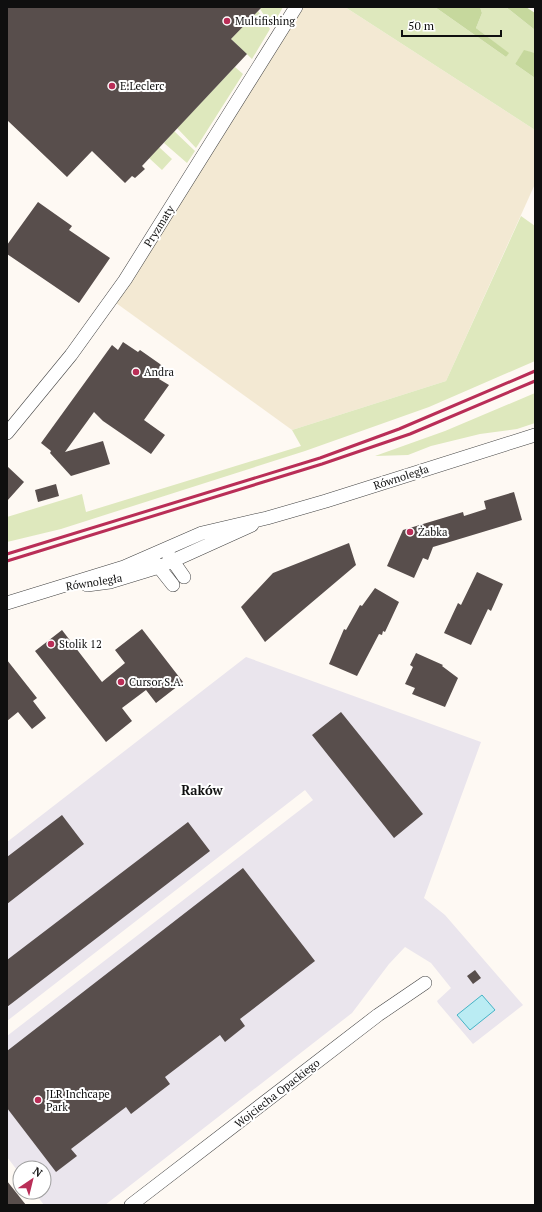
<svg xmlns="http://www.w3.org/2000/svg" width="542" height="1212" viewBox="0 0 542 1212" font-family="'PT Serif',serif">
	<style>
		.industrial { fill: #eae5ed }
		.farmland { fill: #f3e9d3 }
		.green { fill: #dee8bd }
		.forest { fill: #c6d89d }
		.water { fill: #baecf3; stroke: #45b3c6 }
		.building { fill: #584e4c }
		.lines { fill: none; stroke-linecap: round; stroke-linejoin: round }
		.minor-casing { stroke: #424242; stroke-width: 14 }
		.minor { stroke: #fff; stroke-width: 13 }
		.rail { stroke: #b92e57; stroke-width: 3 }
		.poi-dot { fill: #b92e57; stroke: #fff; stroke-width: 1.5 }
		.labels { text-anchor: middle; dominant-baseline: central; stroke-width: 4; stroke-linejoin: round; paint-order: stroke }
		.poi-label { font-size: 11px; fill: #0f0f0f; stroke: #fff; text-anchor: start }
		.street-label { font-size: 11px; fill: #0f0f0f; stroke: #fff }
		.quarter-label { font-size: 13px; font-weight: bold; fill: #0f0f0f; stroke: #fff }
	</style>
	<rect width="100%" height="100%" fill="#fef9f3"/>
	<path class="industrial" d="M246,657L481,742L424,898L445,915L523,1005L473,1044L438,1003L437,1001L451,988L431,963L405,947L389,964L352,1013L105,1205H44L34,1192H44V1168H20V1174L7,1157V1036L313,800L305,790L7,1021V842Z"/>
	<path class="farmland" d="M302,7H345L535,130V184L446,381L292,430L116,303Z"/>
	<path class="green" d="M262,7H283L272,27L260,9Z
		M345,7H435L506,57L508,53L476,28L482,13L480,7H506L535,30V53L524,51L515,64L535,78V130Z
		M258,11L270,29L252,59L231,39Z
		M235,67L243,74L196,148L177,128Z
		M174,131L195,151L187,163L164,143Z
		M159,147L172,159L162,170L149,158Z
		M521,216L535,226V361L429,407L305,451L61,529L7,542V517L82,494L86,512L301,446L292,430L446,381Z
		M535,393V423L517,429L480,434L431,446L408,455L375,456L445,431Z"/>
	<path class="forest" d="M435,7H480L482,13L476,28L509,53L506,57Z
		M506,7H526L535,13V30Z
		M524,50L535,53V78L515,64Z"/>
	<path class="water" d="M482,995L495,1010L470,1030L457,1015Z"/>
	<path class="building" d="M7,7H262L231,39L247,54L142,166L145,169L135,178L132,176L125,183L92,151L67,177L7,120Z
		M38,202L72,226L69,230L110,258L79,303L7,254V245Z
		M123,342L138,352L140,350L160,364L165,370L159,379L169,385L144,420L165,435L151,454L103,421L94,412L65,452L103,441L110,464L71,476L50,453L51,451L41,443L112,345L118,350Z
		M7,466L24,482L7,501Z
		M56,484L59,496L38,502L35,490Z
		M514,492L522,520L433,547L428,560L423,558L414,578L387,566L403,530L463,512L464,516L486,509L484,501Z
		M349,543L356,565L265,642L241,607L273,573Z
		M477,572L503,584L491,611L488,609L471,645L444,633L458,603L461,605Z
		M375,588L399,602L385,632L383,631L382,635L379,634L357,676L329,664L344,629L346,630L360,605L362,606Z
		M142,629L183,682L156,703L146,690L122,708L132,721L106,742L35,651L62,630L102,682L125,663L115,650Z
		M416,653L443,665L442,666L458,678L445,707L412,694L415,688L405,684L413,667L410,665Z
		M7,660L37,698L33,701L46,718L32,729L18,712L7,721Z
		M341,712L423,814L394,838L312,735Z
		M62,815L84,844L7,904V857Z
		M188,822L210,851L7,1007V960Z
		M243,868L315,961L240,1019L245,1026L225,1042L220,1035L165,1077L170,1084L131,1114L126,1107L71,1149L77,1156L56,1172L7,1108V1051Z
		M475,970L481,978L473,984L467,976Z
		M7,1181L26,1205H7Z"/>
	<g class="lines">
		<g class="minor-casing">
			<path id="minor" d="M7,433L71,355L125,280L296,7
				M168,554L184,577
				M154,561L173,585
				M87,585L110,582L159,567L252,525
				M7,603L124,567L202,533L267,518L326,501L535,435
				M131,1205L378,1015L425,983"/>
		</g>
		<use href="#minor" class="minor"/>
		<path class="rail" d="M7,554L320,458L399,429L535,371
			M7,561L322,464L410,434L535,381"/>
	</g>
	<g class="poi-dot">
		<circle cx="227" cy="21" r="4"/>
		<circle cx="112" cy="86" r="4"/>
		<circle cx="136" cy="372" r="4"/>
		<circle cx="410" cy="532" r="4"/>
		<circle cx="51" cy="644" r="4"/>
		<circle cx="121" cy="682" r="4"/>
		<circle cx="38" cy="1100" r="4"/>
	</g>
	<g class="labels">
		<g class="poi-label">
			<text x="235" y="21">Multifishing</text>
			<text x="120" y="86">E.Leclerc</text>
			<text x="144" y="372">Andra</text>
			<text x="418" y="532">Żabka</text>
			<text x="59" y="644">Stolik 12</text>
			<text x="129" y="682">Cursor S.A.</text>
			<text x="46" y="1094">JLR Inchcape<tspan x="46" dy="13">Park</tspan></text>
		</g>
		<g class="street-label">
			<text transform="translate(159 226) rotate(-58)">Pryzmaty</text>
			<text transform="translate(401 477) rotate(-18)">Równoległa</text>
			<text transform="translate(94 582) rotate(-9)">Równoległa</text>
			<text transform="translate(277 1093) rotate(-38)">Wojciecha Opackiego</text>
		</g>
		<g class="quarter-label">
			<text x="202" y="790">Raków</text>
		</g>
	</g>
	<rect width="542" height="1212" fill="none" stroke="#0f0f0f" stroke-width="16"/>
	<g transform="translate(32 1180) rotate(35)"><circle r="19" fill="#ffffff" stroke="#9f9f9f"/>
	<path d="M0-3L7 15L0 10L-7 15Z" fill="#b92e57"/>
	<text y="-6" font-size="11" font-weight="bold" text-anchor="middle" fill="#0f0f0f">N</text>
	</g>
	<path d="M402 30v6h99v-6" fill="none" stroke="#0f0f0f" stroke-width="2"/>
	<text x="408" y="30" font-size="12" fill="#0f0f0f" stroke="#ffffff" stroke-width="3" paint-order="stroke">50 m</text>
</svg>
